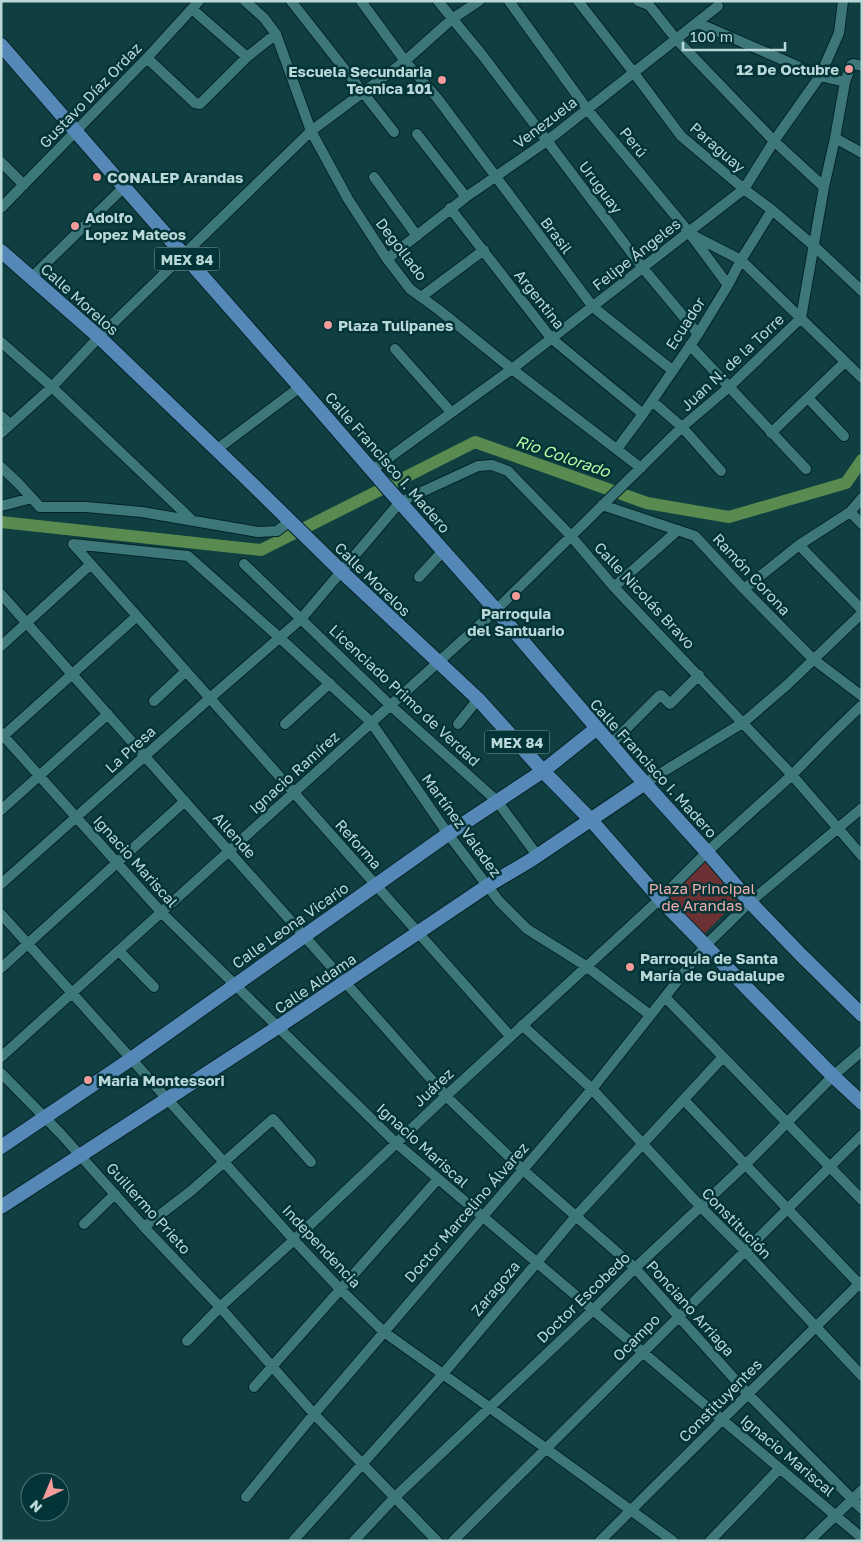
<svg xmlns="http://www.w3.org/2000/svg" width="863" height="1542" viewBox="0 0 863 1542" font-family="'Golos Text',sans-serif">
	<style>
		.park { fill: #6c3132 }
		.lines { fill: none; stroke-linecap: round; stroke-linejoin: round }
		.river { stroke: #598b50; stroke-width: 12 }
		.minor-casing { stroke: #042426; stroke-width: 12 }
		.major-casing { stroke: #042426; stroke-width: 16 }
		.minor { stroke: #3d777a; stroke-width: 10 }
		.major { stroke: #5587b7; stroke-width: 14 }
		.poi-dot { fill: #f59b9a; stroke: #033437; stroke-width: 2 }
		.labels { text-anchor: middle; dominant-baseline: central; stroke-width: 5; stroke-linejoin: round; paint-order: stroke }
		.shield { fill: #033437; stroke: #84a7a8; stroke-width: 1 }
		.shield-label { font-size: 14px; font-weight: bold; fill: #bbd8d9 }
		.poi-label { font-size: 15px; font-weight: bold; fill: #bbd8d9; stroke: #033437; text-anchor: start }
		.street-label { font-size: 15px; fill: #bbd8d9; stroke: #033437 }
		.park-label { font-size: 15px; fill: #f1aeac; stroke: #033437 }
		.water-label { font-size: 16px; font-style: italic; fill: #b2f9a5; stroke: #033437 }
	</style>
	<rect width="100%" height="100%" fill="#103f41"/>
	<path class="park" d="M703,856L740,898L702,936L663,896Z"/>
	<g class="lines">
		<path class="river" d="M1,522L261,550L475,442L647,503L729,517L846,483L862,460"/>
		<g class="minor-casing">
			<path id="minor" d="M245,1L264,18L276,34L311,131L348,199L387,259L410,289L439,310L512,369L641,468
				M291,1L394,132
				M361,1L405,61L438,99L593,307L672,370
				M438,1L483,56L643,268L698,334
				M509,1L587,109L688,231L728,285
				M578,1L634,73L681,136L744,189L772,210L814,246L862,291
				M638,1L649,5L676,39L774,141L824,187
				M192,9L247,57
				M698,23L820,76L845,82
				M147,58L195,103L200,104L247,57L276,34
				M417,134L466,197
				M835,138L862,153
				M1,162L24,185
				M374,177L417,236
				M1,208L147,58L199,1
				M450,208L551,338L643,414
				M694,236L741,260L862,378
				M387,259L466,197L547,141L718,6
				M32,277L124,187
				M421,297L484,250
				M1,342L52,387L192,520
				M690,345L806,469
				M395,349L451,412
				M808,398L844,436
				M652,401L682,427L721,471
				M1,416L10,424
				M1,433L52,387L99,337L311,131L405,61L452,19L479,1
				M771,433L845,362
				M617,449L643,414L698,334L728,285L741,260L772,210
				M216,450L300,387
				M1,467L18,483L40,507H86L142,512L258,532L277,531L290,521
				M372,470L512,369L744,189L774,141L820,76L839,33L843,1
				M602,505L695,536L744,589L813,659L862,696
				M1,506L32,498
				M850,512L862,524
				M73,544L188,556L280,638L371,722L448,834L499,901L527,929L586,966L650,1015
				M73,544L510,1036
				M799,545L862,610
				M244,564L390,705L497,801L537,855
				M419,577L444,550
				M614,587L678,530
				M744,589L799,545L850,512L862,498
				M1,594L446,1096L522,1169L635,1268L748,1394L862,1509
				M1,646L91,564
				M154,701L186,671
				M285,724L330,683
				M458,724L478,699
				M1,733L161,912L396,1143L862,1538
				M1,738L137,616
				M611,744L659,696L661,695L670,704L699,675
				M645,783L744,722L787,685L862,613
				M1,810L108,714
				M1,884L210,698L301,619L400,502L478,466L492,465L508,471L571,536L614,587L792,775L862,856
				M1,914L294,1240L340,1289L384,1332L489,1407L673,1541
				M119,951L154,987
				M1,968L185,801
				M665,997L862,1200
				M522,1025L592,1089L700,1206L745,1251L862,1376
				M1,1057L496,610L682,427L728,388L801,318L824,187L835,138L845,82L851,65L854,64L862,66
				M1,1073L61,1134L144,1227L220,1307L314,1414L437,1541
				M684,1100L862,1287
				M84,1224L115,1194
				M144,1227L191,1191L273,1119L311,1162
				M187,1341L220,1307L294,1240L446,1096L660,899L707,852L792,775L833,733L862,705
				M254,1387L438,1179
				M246,1497L314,1414L592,1089L706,945L750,902L862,808
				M293,1541L443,1374L576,1216L723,1057
				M354,1541L395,1497L592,1311L635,1268L746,1164L833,1076L862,1051
				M453,1541L862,1135
				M600,1541L862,1281
				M710,1541L779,1469
				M809,1541L862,1490"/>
		</g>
		<g class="major-casing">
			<path id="major" d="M1,45L124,187L300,387L390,491L496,610L632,769L707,852L750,902L801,955L862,1015
				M1,251L99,337L243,475L342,572L478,699L543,771L591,820L660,899L833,1076L862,1103
				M1,1147L131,1059L448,834L543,771L597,728
				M1,1207L278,1027L487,886L531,860L645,783"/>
		</g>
		<use href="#minor" class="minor"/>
		<use href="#major" class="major"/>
	</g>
	<g class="poi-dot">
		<circle cx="849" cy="69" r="5"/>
		<circle cx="442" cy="80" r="5"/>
		<circle cx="97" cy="177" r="5"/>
		<circle cx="75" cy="226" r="5"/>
		<circle cx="328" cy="325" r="5"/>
		<circle cx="516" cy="596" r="5"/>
		<circle cx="630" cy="967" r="5"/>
		<circle cx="88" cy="1080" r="5"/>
	</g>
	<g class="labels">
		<g class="shield">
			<rect x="154.5" y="247.5" width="65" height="23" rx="4"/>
			<rect x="484.5" y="730.5" width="65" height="23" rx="4"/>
		</g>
		<g class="shield-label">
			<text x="187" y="259">MEX 84</text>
			<text x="517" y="742">MEX 84</text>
		</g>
		<g class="poi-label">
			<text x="839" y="69" text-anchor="end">12 De Octubre</text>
			<text x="432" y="71" text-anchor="end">Escuela Secundaria<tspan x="432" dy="17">Tecnica 101</tspan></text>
			<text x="107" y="177">CONALEP Arandas</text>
			<text x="85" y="217">Adolfo<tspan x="85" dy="17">Lopez Mateos</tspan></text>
			<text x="338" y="325">Plaza Tulipanes</text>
			<text x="516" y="613" text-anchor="middle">Parroquia<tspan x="516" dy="17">del Santuario</tspan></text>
			<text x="640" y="958">Parroquia de Santa<tspan x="640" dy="17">María de Guadalupe</tspan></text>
			<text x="98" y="1080">Maria Montessori</text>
		</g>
		<g class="street-label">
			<text transform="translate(90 95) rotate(-46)">Gustavo Díaz Ordaz</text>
			<text transform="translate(545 122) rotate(-37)">Venezuela</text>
			<text transform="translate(634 142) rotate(51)">Perú</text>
			<text transform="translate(718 147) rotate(41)">Paraguay</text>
			<text transform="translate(601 187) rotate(53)">Uruguay</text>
			<text transform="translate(557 235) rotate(53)">Brasil</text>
			<text transform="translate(402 249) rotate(53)">Degollado</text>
			<text transform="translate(636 254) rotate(-38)">Felipe Ángeles</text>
			<text transform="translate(80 299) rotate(42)">Calle Morelos</text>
			<text transform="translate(540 299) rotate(52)">Argentina</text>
			<text transform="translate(685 323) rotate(-57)">Ecuador</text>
			<text transform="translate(732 362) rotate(-43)">Juan N. de la Torre</text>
			<text transform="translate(388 462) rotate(49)">Calle Francisco I. Madero</text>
			<text transform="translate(752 574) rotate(47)">Ramón Corona</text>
			<text transform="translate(373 579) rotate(44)">Calle Morelos</text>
			<text transform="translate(645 595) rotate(47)">Calle Nicolás Bravo</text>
			<text transform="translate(405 695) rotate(43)">Licenciado Primo de Verdad</text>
			<text transform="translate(130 749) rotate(-42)">La Presa</text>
			<text transform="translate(654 768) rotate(48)">Calle Francisco I. Madero</text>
			<text transform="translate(294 772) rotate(-42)">Ignacio Ramírez</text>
			<text transform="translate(462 825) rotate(54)">Martínez Valadez</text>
			<text transform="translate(235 835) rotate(48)">Allende</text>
			<text transform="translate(359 844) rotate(48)">Reforma</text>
			<text transform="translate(136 861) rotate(48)">Ignacio Mariscal</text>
			<text transform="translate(290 925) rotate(-35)">Calle Leona Vicario</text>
			<text transform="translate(315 983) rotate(-34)">Calle Aldama</text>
			<text transform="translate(433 1087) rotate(-43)">Juárez</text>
			<text transform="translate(423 1145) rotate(42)">Ignacio Mariscal</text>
			<text transform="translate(149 1208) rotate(48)">Guillermo Prieto</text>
			<text transform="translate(466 1212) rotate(-49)">Doctor Marcelino Álvarez</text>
			<text transform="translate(737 1223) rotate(46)">Constitución</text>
			<text transform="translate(322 1246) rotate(47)">Independencia</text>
			<text transform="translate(495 1288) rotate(-50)">Zaragoza</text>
			<text transform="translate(583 1297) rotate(-44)">Doctor Escobedo</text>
			<text transform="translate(691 1308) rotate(48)">Ponciano Arriaga</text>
			<text transform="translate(636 1337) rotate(-45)">Ocampo</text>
			<text transform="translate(720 1400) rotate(-45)">Constituyentes</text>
			<text transform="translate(788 1455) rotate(40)">Ignacio Mariscal</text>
		</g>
		<g class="park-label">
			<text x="702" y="888">Plaza Principal<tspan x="702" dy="17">de Arandas</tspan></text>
		</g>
		<g class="water-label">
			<text transform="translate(563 456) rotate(19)">Rio Colorado</text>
		</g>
	</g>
	<rect width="863" height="1542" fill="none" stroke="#bbd8d9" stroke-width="5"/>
	<g transform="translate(45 1497) rotate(224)"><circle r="24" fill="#033437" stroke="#4d7678"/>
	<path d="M0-4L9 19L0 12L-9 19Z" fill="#f59b9a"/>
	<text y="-8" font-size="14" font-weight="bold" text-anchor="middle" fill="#bbd8d9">N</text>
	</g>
	<path d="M683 42v8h102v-8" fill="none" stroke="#bbd8d9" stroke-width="2.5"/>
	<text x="690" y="42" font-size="15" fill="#bbd8d9" stroke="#033437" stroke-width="4" paint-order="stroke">100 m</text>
</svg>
